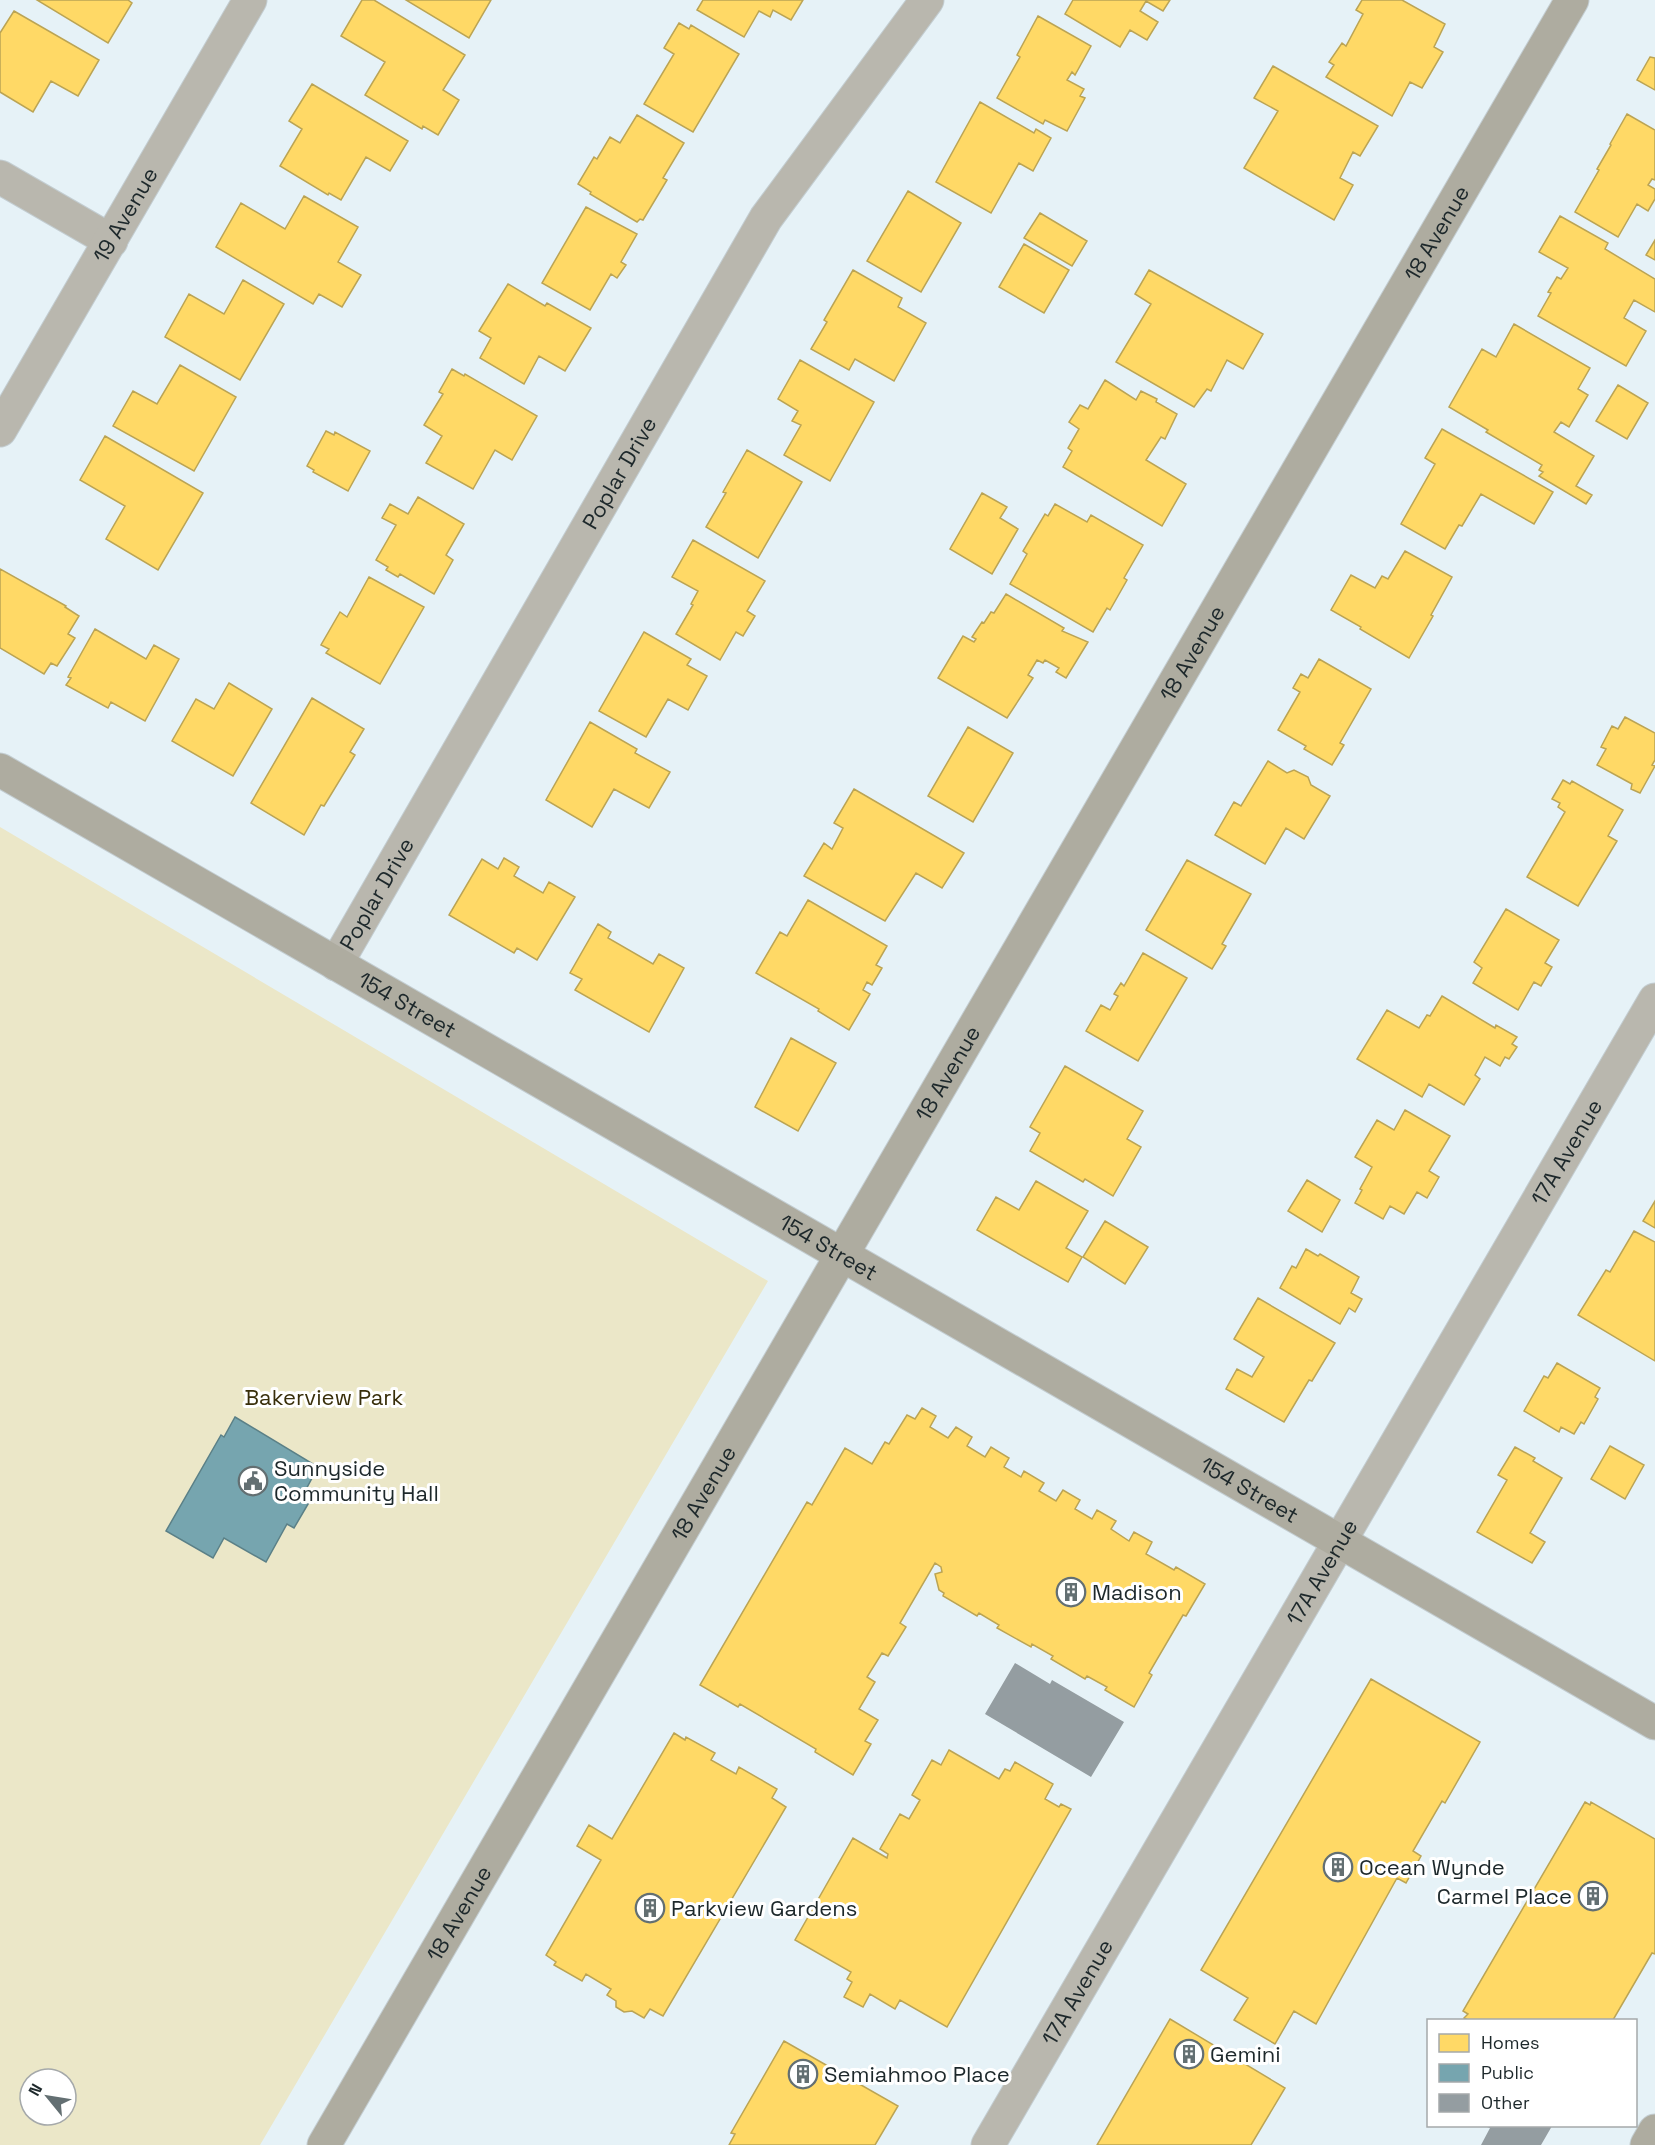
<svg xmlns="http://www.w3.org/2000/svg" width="1655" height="2145" viewBox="0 0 1655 2145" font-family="'Space Grotesk',sans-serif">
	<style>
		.green { fill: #ebe7c8; fill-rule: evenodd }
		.homes { fill: #ffd966; stroke: #bba454; stroke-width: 1.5 }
		.public { fill: #76a5af; stroke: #5b8087; stroke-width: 1.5 }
		.building { fill: #949da1 }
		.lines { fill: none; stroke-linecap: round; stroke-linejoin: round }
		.street-casing { stroke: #c3cdd1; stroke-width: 35 }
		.secondary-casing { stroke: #c3cdd1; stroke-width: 35 }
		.street { stroke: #b9b7ae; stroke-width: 33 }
		.secondary { stroke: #aeaca0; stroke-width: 33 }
		.labels { text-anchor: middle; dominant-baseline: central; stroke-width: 6; stroke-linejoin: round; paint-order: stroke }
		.street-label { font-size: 22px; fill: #1d282b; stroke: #fff }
		.park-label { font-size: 22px; fill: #382e0a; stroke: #fff }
		.poi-label { font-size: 22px; fill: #1d282b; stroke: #fff; text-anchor: start }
	</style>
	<rect width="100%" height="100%" fill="#e6f2f7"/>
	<path class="green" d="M0,827L768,1281L260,2145H0ZM30,2079H66V2115H30Z"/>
	<path class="homes" d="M37,0H128L132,3L108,43Z
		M362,0H374L465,55L443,90L459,100L438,135L423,126L422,129L365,95L385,62L341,36Z
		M406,0H491L469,38Z
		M703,0H803L791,20L773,10L770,17L759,11L744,37L697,10Z
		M1073,0H1170L1163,11L1146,1L1140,11L1158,22L1147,40L1130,30L1120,47L1065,14Z
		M1362,0H1402L1445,24L1434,47L1443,52L1422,88L1410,82L1392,116L1326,77L1334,65L1329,62L1342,43L1346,46L1363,14L1356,10Z
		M14,11L99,60L78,96L51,81L33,112L0,92V33Z
		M1038,16L1091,46L1075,75L1072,72L1067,80L1084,89L1080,96L1085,98L1067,131L1045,120L1043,124L997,98L1020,57L1017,55Z
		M679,23L689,29L691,25L739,54L693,132L644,104L674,54L664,48Z
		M1650,57L1655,58V90L1637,80Z
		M1273,66L1378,126L1360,156L1353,152L1340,178L1353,185L1334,220L1244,168L1278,111L1254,98Z
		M312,84L408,141L390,171L366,157L341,200L329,193L328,195L280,166L302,129L289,121Z
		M980,102L1034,133L1036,129L1051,138L1033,171L1019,163L991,213L936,182Z
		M1627,114L1655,130V180L1652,179L1648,185L1655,189V199L1648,211L1637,204L1618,237L1575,212L1599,170L1597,169L1611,145L1610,144Z
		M637,115L684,143L663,178L667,180L643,220L640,219L637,222L590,194L591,192L578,184L594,157L597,159L610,137L620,143Z
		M908,191L961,223L921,292L867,261Z
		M304,196L358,227L338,262L361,275L342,307L319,294L313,304L216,247L241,203L285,229Z
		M586,207L637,234L621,262L626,265L617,278L611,274L590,310L542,283Z
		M1040,213L1087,241L1072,266L1024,238Z
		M1560,216L1608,243L1605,249L1655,279V312L1634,300L1624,318L1646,331L1626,366L1538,316L1551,293L1548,292L1557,277L1561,279L1568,268L1539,252Z
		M1655,240V260L1646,255Z
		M1024,244L1069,270L1044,313L999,287Z
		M853,270L902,298L898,307L926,323L894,381L855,359L849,370L811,349L827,322L824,320Z
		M1149,270L1263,334L1243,369L1227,360L1211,391L1207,389L1194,407L1116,362L1151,304L1135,294Z
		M243,280L284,304L240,380L165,337L189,294L224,314Z
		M508,284L545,306L547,303L591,328L565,371L539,356L524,384L480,358L491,338L479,331Z
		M1514,324L1590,368L1578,389L1588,395L1569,427L1561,422L1554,432L1594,456L1576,486L1592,495L1586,504L1539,476L1543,472L1539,470L1542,465L1486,432L1488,430L1449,407L1482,349L1496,357Z
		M800,360L874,402L830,481L784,455L801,425L792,421L798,411L778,399Z
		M180,365L236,397L194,471L113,426L133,391L157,404Z
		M452,369L464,376L465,374L537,416L512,460L495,450L473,489L426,463L442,436L424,425L443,394L439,392Z
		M1105,380L1136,400L1141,391L1157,399L1156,402L1177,414L1165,439L1161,437L1146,460L1186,484L1162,526L1063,467L1072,451L1068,448L1079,429L1069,422L1080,405L1088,409Z
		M1618,385L1648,403L1627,439L1596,421Z
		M1442,429L1553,492L1534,524L1481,494L1462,526L1459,525L1445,549L1401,524L1435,464L1425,458Z
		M326,431L334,435L335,432L370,451L348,491L313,472L314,470L307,466Z
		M105,436L203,493L158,570L106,539L125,506L80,480Z
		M747,450L802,482L758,558L706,527L726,493L723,492Z
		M982,493L1007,507L1000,518L1018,529L992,574L950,549Z
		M418,497L464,524L446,555L453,560L434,594L400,574L398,577L386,570L388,567L376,560L396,525L382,518L390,504L408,514Z
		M1055,504L1087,522L1091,515L1143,545L1124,578L1127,580L1110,610L1107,608L1093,632L1010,584L1027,554L1023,551L1045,514L1048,516Z
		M693,540L765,581L747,611L755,616L743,636L736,632L720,660L676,634L693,605L691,604L698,591L672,577Z
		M1405,551L1452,577L1431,615L1433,616L1409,658L1360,629L1361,627L1331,610L1351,575L1375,588L1382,576L1388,579Z
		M0,569L66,606L65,607L79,616L68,634L75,638L57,666L51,663L44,674L0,648Z
		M369,577L424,607L380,684L326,653L329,649L321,645L340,612L347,617Z
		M1006,594L1064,628L1062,631L1088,642L1066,678L1056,672L1059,668L1045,660L1043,663L1037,660L1028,675L1033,678L1007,718L938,678L963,636L974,642L976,639L972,637L982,622L984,623L991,612L994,613Z
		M95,629L146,659L154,645L179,659L145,721L111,702L108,708L66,685L71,678L68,677Z
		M644,632L691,659L687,665L707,676L688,710L668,699L646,737L599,711Z
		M1319,659L1371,689L1340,743L1344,745L1332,765L1304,749L1306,746L1278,730L1300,692L1293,688L1301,674L1308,678Z
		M229,683L272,709L233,776L172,741L196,699L214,709Z
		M312,698L364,729L350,752L355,755L324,806L321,805L304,835L251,803Z
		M1625,717L1655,733V760L1652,765L1655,766L1640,793L1631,789L1632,784L1597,765L1606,749L1601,747L1612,726L1618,729Z
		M590,722L637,749L635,753L670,772L649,808L614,789L592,827L546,800Z
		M968,727L1013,753L973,822L928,796Z
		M1268,761L1287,773L1294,770L1308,777L1311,785L1330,796L1304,839L1286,828L1265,864L1215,835L1234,802L1241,806Z
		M1563,780L1570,784L1572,781L1623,810L1608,836L1617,841L1578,906L1527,877L1565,812L1558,807L1560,803L1552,799Z
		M854,789L964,853L942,888L916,873L885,921L804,876L824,843L832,849L843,828L834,823Z
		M504,858L519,867L514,876L543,893L549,882L575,897L537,960L517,948L514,953L449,915L482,859L498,869Z
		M1187,860L1251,894L1222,944L1226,946L1212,969L1146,930Z
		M808,900L887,946L876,965L882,968L872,985L867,982L863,990L870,994L849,1030L818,1011L819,1009L756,973L780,932L787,936Z
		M1506,909L1559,940L1545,963L1552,967L1541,986L1534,982L1518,1010L1473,983L1482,968L1474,962Z
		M598,924L611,932L608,938L653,964L659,954L684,968L649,1032L575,990L582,979L570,973Z
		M1143,953L1187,978L1138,1061L1086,1031L1101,1005L1110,1010L1118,996L1114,994L1121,983L1124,986Z
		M1442,996L1495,1028L1496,1025L1517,1037L1512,1044L1517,1047L1509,1059L1505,1057L1500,1066L1485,1057L1475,1075L1480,1079L1464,1105L1429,1084L1422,1097L1357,1059L1387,1010L1419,1028L1427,1015L1430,1016Z
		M791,1038L836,1063L798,1131L755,1107Z
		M1065,1066L1143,1111L1127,1139L1141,1147L1113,1196L1085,1179L1083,1182L1030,1151L1040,1133L1030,1127Z
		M1405,1110L1450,1136L1429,1171L1439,1177L1427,1198L1417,1192L1404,1214L1390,1206L1383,1219L1355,1203L1362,1190L1360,1189L1372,1167L1355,1157L1377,1120L1394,1130Z
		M1307,1180L1340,1200L1322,1232L1288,1211Z
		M1036,1181L1088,1211L1066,1248L1082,1257L1068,1282L977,1230L996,1197L1019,1210Z
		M1655,1201V1228L1643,1221Z
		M1105,1221L1148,1247L1125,1284L1083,1257Z
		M1634,1231L1655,1242V1361L1578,1315L1606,1270L1610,1272Z
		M1306,1249L1318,1256L1320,1254L1359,1277L1351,1293L1362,1299L1355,1312L1349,1308L1340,1324L1280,1288L1292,1266L1296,1268Z
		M1258,1298L1335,1343L1312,1381L1309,1380L1284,1422L1226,1389L1237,1369L1252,1377L1264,1357L1234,1339Z
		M1557,1363L1600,1388L1595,1397L1598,1399L1584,1424L1581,1422L1574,1434L1561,1427L1559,1432L1524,1411L1544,1376L1548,1378Z
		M922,1408L936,1416L930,1427L948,1438L956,1427L972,1437L967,1446L985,1457L991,1447L1009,1458L1004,1467L1021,1477L1024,1471L1044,1483L1039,1491L1056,1501L1063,1490L1080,1500L1075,1509L1092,1519L1097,1510L1116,1521L1111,1529L1129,1541L1134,1532L1152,1542L1146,1554L1174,1570L1176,1567L1205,1584L1186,1616L1183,1615L1149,1673L1152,1675L1134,1707L1105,1690L1107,1687L1087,1676L1085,1679L1051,1659L1053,1656L1032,1644L1031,1647L997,1628L999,1625L979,1613L977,1616L943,1596L944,1593L939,1590L935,1574L942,1572L941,1567L935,1563L900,1623L906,1627L888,1656L882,1653L867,1677L875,1682L859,1709L878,1720L865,1741L871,1744L853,1775L815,1752L816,1749L740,1704L738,1707L700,1685L807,1502L812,1505L845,1448L872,1464L885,1442L889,1444L907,1415L915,1419Z
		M1610,1446L1644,1465L1625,1499L1591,1479Z
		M1515,1447L1535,1458L1533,1461L1562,1478L1530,1533L1545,1542L1532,1563L1477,1532L1507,1480L1498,1475Z
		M1371,1679L1480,1742L1445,1803L1442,1801L1413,1851L1421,1856L1406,1883L1397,1878L1316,2024L1294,2011L1275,2044L1234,2020L1248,1998L1201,1970Z
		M674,1733L685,1740L686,1737L715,1753L711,1760L736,1774L739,1767L777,1789L772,1798L786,1807L663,2016L650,2009L644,2018L632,2011L624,2012L616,2007V2001L607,1995L611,1989L586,1974L582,1981L554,1965L556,1962L546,1955L601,1860L577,1846L589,1825L612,1839Z
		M949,1750L999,1779L1005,1769L1010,1771L1015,1762L1053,1784L1045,1799L1059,1807L1061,1804L1071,1809L947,2027L900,2000L895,2009L870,1994L863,2007L844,1997L852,1982L847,1979L851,1972L795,1940L853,1838L887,1858L888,1854L880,1849L900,1814L909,1819L920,1800L912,1795L932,1760L941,1765Z
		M1585,1802L1590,1805L1591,1802L1655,1839V1954L1652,1953L1613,2020H1468L1464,2018L1468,2014L1463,2011Z
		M1170,2019L1285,2088L1251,2145H1097Z
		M784,2041L898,2106L875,2145H729L735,2134L731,2133Z"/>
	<path class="public" d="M235,1417L318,1467L303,1495L311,1499L294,1528L287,1524L266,1562L224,1538L213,1558L166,1531L221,1435L224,1437Z"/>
	<path class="building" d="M1015,1663L1050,1684L1052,1680L1124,1722L1091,1777L985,1714Z
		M1484,2126H1552L1541,2145H1481L1490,2128Z"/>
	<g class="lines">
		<g class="street-casing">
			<g id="street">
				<path d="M0,177L111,241"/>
				<path id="s1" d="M0,430L250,0"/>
				<path id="s2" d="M336,964L766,218L927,0"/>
				<path id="s3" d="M988,2145L1655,1000"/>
			</g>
		</g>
		<g class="secondary-casing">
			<g id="secondary">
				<path id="s4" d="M0,770L1655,1723"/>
				<path id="s5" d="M324,2145L1572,0"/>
				<path d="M1647,2145L1655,2131"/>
			</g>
		</g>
		<use href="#street" class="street"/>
		<use href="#secondary" class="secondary"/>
	</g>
	<defs>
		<g id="civic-ring" transform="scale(1.5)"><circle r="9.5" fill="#fff" stroke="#636f72" stroke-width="1.5"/><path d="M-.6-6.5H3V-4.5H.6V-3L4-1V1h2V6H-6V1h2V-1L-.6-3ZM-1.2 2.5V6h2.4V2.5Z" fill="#636f72"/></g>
		<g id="building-ring" transform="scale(1.5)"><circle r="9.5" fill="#fff" stroke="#636f72" stroke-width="1.5"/><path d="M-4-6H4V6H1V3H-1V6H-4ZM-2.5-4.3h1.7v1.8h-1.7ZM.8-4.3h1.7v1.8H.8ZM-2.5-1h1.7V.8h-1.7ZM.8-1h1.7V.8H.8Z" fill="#636f72"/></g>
	</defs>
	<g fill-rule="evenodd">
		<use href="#civic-ring" x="253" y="1481"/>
		<use href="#building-ring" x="1071" y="1592"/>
		<use href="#building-ring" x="1338" y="1867"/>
		<use href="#building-ring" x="1593" y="1896"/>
		<use href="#building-ring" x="650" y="1908"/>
		<use href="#building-ring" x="1189" y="2054"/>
		<use href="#building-ring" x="803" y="2074"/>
	</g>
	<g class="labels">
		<g class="street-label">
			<text stroke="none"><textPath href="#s1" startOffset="249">19 Avenue</textPath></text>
			<text stroke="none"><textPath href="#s5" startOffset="2212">18 Avenue</textPath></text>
			<text stroke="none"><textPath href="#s2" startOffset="567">Poplar Drive</textPath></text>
			<text stroke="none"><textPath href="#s5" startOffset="1726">18 Avenue</textPath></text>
			<text stroke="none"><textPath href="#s2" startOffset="81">Poplar Drive</textPath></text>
			<text stroke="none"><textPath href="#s4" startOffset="470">154 Street</textPath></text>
			<text stroke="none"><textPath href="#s5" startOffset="1240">18 Avenue</textPath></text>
			<text stroke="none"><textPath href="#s3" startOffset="1149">17A Avenue</textPath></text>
			<text stroke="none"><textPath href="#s4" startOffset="956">154 Street</textPath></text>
			<text stroke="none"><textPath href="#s4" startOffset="1442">154 Street</textPath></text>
			<text stroke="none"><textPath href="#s5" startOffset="754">18 Avenue</textPath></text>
			<text stroke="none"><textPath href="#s3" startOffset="663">17A Avenue</textPath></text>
			<text stroke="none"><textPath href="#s5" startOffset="268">18 Avenue</textPath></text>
			<text stroke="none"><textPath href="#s3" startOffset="177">17A Avenue</textPath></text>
		</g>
		<g class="park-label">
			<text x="324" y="1397">Bakerview Park</text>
		</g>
		<g class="poi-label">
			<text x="274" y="1468">Sunnyside<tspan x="274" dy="25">Community Hall</tspan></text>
			<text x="1092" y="1592">Madison</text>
			<text x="1359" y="1867">Ocean Wynde</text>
			<text x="1572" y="1896" text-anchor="end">Carmel Place</text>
			<text x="671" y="1908">Parkview Gardens</text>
			<text x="1210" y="2054">Gemini</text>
			<text x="824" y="2074">Semiahmoo Place</text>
		</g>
	</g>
	<rect x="1427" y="2019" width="210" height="108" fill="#ffffff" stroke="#a5a9aa" stroke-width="1.5"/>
	<rect x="1439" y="2034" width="30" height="18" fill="#ffd966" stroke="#a5a9aa" stroke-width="1.5"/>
	<text x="1481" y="2049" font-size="18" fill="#1d282b">Homes</text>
	<rect x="1439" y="2064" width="30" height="18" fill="#76a5af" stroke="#a5a9aa" stroke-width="1.5"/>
	<text x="1481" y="2079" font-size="18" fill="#1d282b">Public</text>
	<rect x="1439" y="2094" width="30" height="18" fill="#949da1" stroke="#a5a9aa" stroke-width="1.5"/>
	<text x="1481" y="2109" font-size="18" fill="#1d282b">Other</text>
	<g transform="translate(48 2097) rotate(300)"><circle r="28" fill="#ffffff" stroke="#a5a9aa" stroke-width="1.5"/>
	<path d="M0-4.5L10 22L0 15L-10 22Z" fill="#636f72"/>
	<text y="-9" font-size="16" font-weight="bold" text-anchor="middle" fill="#1d282b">N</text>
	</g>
</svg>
